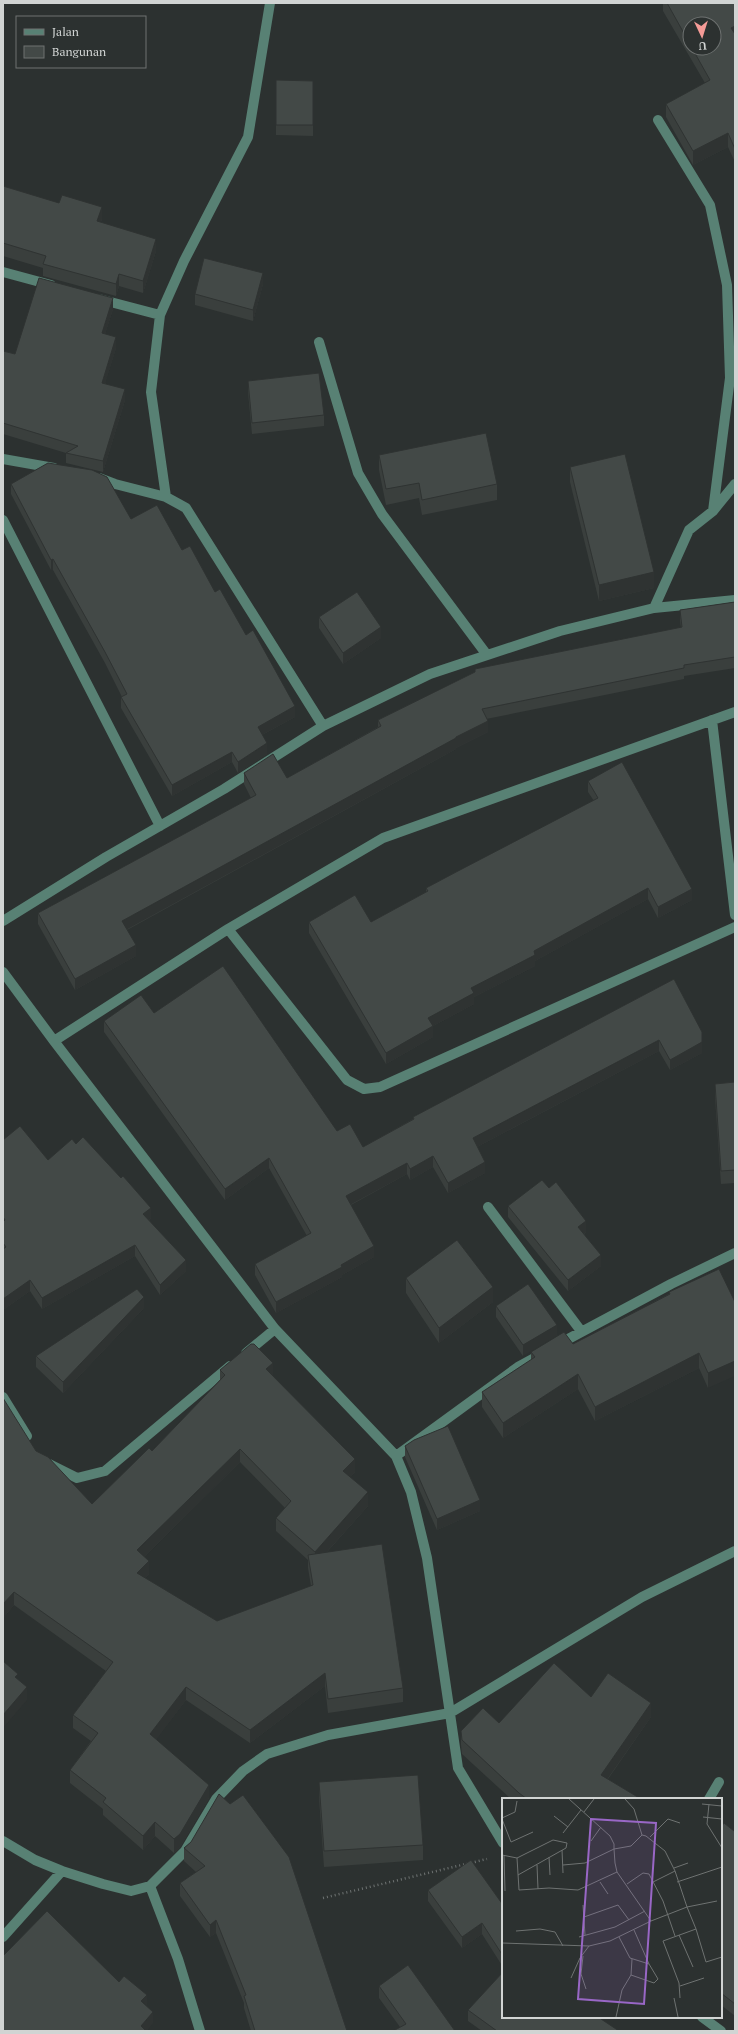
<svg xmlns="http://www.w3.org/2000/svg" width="738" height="2034" viewBox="0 0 738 2034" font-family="'PT Serif',serif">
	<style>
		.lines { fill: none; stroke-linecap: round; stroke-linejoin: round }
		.path { stroke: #6e7372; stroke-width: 2.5; stroke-dasharray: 1 3; stroke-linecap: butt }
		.minor { stroke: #588174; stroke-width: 10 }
		.wall { fill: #3a3f3d; fill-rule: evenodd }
		.shaded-wall { fill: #2f3332 }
		.building { fill: #434947; stroke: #2f3332 }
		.inset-road { fill: none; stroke: #6e7271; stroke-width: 1 }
		.view { fill: #9967c6; fill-opacity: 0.15; stroke: #9967c6; stroke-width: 2 }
		.inset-edge { fill: none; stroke: #d1d4d3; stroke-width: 2 }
	</style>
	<rect width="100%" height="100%" fill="#2c3130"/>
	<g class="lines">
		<path class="path" d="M323,1898L487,1859"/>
		<path class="minor" d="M658,120L710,205L727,285L730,378L713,511
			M3,272L51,285
			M99,299L160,315
			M319,342L358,473L382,514L487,655
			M3,459L54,468
			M99,478L115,484L166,497L186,508L323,726
			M166,497L151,392L160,315L184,261L248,137L270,3
			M3,520L160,826
			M654,608L689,530L713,511L735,484
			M712,720L735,915
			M3,921L106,857L224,789L323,726L430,674L560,631L654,608L735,600
			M228,929L347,1080L364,1089L380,1087L735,927
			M3,972L54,1041L275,1329L396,1456L411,1492L427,1558L458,1768L503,1843
			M54,1041L228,929L383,838L735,712
			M488,1207L581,1331
			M557,1345L671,1284L735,1253
			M246,1353L275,1329
			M3,1397L27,1436
			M396,1456L518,1367L542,1354
			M47,1463L77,1478L105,1471L230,1366
			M709,1799L719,1782
			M3,1841L35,1860L62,1871L103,1884L131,1891L150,1886L185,1851L216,1799L243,1771L267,1754L328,1735L450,1713L642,1597L735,1551
			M150,1886L178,1959L200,2031
			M3,1937L62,1871
			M702,2017L721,2031"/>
	</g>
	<path class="wall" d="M663,3H735V162L728,147L693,165L666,117V104L705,83L663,11ZM690,24L714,48H690Z
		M276,80L313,81V136L276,135Z
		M3,186L102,219L101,222L156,251L143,293L119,286L116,296L43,276V268L3,256Z
		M263,284L253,321L195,305V294Z
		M113,309L105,334L116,348L105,383L125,400L103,472L66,463V453L3,434V351L15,354Z
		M248,381L324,415V426L252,434L248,392Z
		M379,455L497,484V500L422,515L419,498L386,505L379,470Z
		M570,467L654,588L599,601L570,482Z
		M11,484L131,519L182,550L215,592L246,635L295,717L262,735L267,754L238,773L232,762L172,796L121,708V697H122L105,663L53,570H51L11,494Z
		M735,602V668L684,676V679L486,719L488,732L456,748V749L127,930L136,956L75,990L38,924V913L251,798L244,784V773L287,778L378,727V720L475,672V669L681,628L680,621V610Z
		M319,617L381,638L343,664L319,628Z
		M588,781L692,900L658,918L648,899L535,961V966L474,997V1004L433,1026V1037L386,1064L309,933V922H371L426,892V888L594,801L588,792Z
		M674,979L702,1053L670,1070L659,1051L477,1147L485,1173L448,1193L433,1167L410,1180L407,1174L351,1205L374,1257L342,1275V1277L276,1313L255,1275V1264L307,1236L269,1168L225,1200L104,1032V1021L154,1013L363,1147L413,1119V1117Z
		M735,1082V1183L721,1184L715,1097V1084Z
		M3,1140L48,1160L76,1144L151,1218L149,1220L186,1271L160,1295L135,1256L42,1309L30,1291L3,1310Z
		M549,1188L586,1232L584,1234L601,1266L568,1291L508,1217V1206Z
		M719,1269L708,1388L699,1368L595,1421L578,1389L503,1438L482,1407V1392L531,1360V1352L573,1344L669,1294V1292Z
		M406,1278L493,1302L439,1343L406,1293Z
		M528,1284L523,1356L496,1317V1306Z
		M144,1308L63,1393L36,1367V1356Z
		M220,1370L273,1376L355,1472L350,1477L368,1506L327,1552L403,1688V1702L328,1713L325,1686L250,1743L186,1700L156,1739L209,1798L180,1847L174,1853L155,1836L143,1850L103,1815V1809L70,1783V1770L91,1741L73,1728V1715L106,1671L14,1605L3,1618L36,1451L92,1504L152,1451L220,1380ZM240,1462L285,1508L276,1518V1531L308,1560V1568L311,1586L217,1621L145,1578L149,1574L144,1557Z
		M405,1446L480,1511L437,1530L405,1457Z
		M591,1697L651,1717L608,1779L641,1799H511L462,1754L461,1745V1731L499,1723Z
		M319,1782L423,1845V1860L324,1867L319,1798Z
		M721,1827L734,1831L735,1829V2016L721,2005Z
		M191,1842L347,2031H251L244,2008V2003L216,1933L210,1937L180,1896V1883L196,1872L184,1861V1848Z
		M428,1890L503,1905V1967L482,1934L462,1948L428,1901Z
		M379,1986L455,2031L400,2027L379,1998Z
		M468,2010L619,2031H482L468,2021Z"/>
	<path class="shaded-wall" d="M735,26V39L731,28Z
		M728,133V147L693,165V151Z
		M102,207V219L97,234V221Z
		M156,239V251L143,293V281Z
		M263,273V284L253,321V310Z
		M119,274V286L116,296V284Z
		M113,298V309L102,344V333Z
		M116,337V348L102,394V383Z
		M125,389V400L103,472V461Z
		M53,559V570H51V560Z
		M654,572V588L599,601V585Z
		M381,627V638L343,664V653Z
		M295,706V717L258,737V727Z
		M488,721V732L456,748V749L122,932V921L456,737Z
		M267,743V754L238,773V762Z
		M232,752V762L172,796V785Z
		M648,888V899L535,961V966L474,997V1004L433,1026V1037L386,1064V1053L428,1018L471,988L534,951Z
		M692,889V900L658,918V907Z
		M136,945V956L75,990V979Z
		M659,1040V1051L473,1149V1138Z
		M702,1042V1053L670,1070V1060Z
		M433,1156V1167L410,1180V1169Z
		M269,1158V1168L225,1200V1189Z
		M485,1162V1173L448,1193V1183Z
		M407,1163V1174L346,1207V1196Z
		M151,1208V1218L143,1225V1214Z
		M586,1221V1232L578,1238V1227Z
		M135,1245V1256L42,1309V1298Z
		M374,1246V1257L342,1275V1277L276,1313V1302Z
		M601,1255V1266L568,1291V1280Z
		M186,1260V1271L160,1295V1285Z
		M30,1280V1291L3,1310V1299Z
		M493,1287V1302L439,1343V1328Z
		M144,1297V1308L63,1393V1382Z
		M557,1325V1336L523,1356V1345Z
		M699,1353V1368L595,1421V1407Z
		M735,1361V1376L708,1388V1373Z
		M273,1363V1376L266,1369Z
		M578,1374V1389L503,1438V1423Z
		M240,1449V1462L137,1564V1550Z
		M355,1459V1472L343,1485V1471Z
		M368,1492V1506L315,1565V1552Z
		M480,1500V1511L437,1530V1519Z
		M149,1561V1574L137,1587V1573Z
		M14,1592V1605L3,1618V1604Z
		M325,1673V1686L250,1743V1730Z
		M27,1687V1700L3,1728V1715Z
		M186,1687V1700L150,1748V1734Z
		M651,1703V1717L601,1788V1775Z
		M209,1785V1798L180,1847L174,1853V1839Z
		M155,1822V1836L143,1850V1836Z
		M216,1920V1933L210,1937V1925Z
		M482,1923V1934L462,1948V1937Z
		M147,1995V2006L141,2001Z
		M153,2012V2023L147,2031H141V2026Z"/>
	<path class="building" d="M667,3H735V26L731,28L735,34V149L728,133L693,151L666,104L710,80L692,48H714V24H690V44Z
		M276,80L313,81V125H276Z
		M3,186L59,203L62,195L102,207L97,221L156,239L143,281L119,274L116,284L43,264L46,256L3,243Z
		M204,258L263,273L253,310L195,294Z
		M39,278L113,298L102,333L116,337L102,383L125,389L103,461L66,453L78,446L3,423V351L15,354Z
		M319,373L324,415L252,423L248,381Z
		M486,433L497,484L422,500L419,483L386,489L379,455Z
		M625,454L654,572L599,585L570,467Z
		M48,463L92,470L107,477L131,519L157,505L182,550L190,546L215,592L220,589L246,635L253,630L295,706L258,727L267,743L238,762L232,752L172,785L121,697L127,694L105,652L53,559L51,560L11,484Z
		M357,592L381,627L343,653L319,617Z
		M735,602V657L684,665V668L482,709L488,721L456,737V738L122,921L136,945L75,979L38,913L256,795L244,773L273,754L287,778L381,726L378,720L475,672V669L682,627L680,610Z
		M622,762L692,889L658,907L648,888L534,951L535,955L471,988L474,993L428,1018L433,1026L386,1053L309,922L355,895L371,922L428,891L426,888L458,871L598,798L588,781Z
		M223,966L337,1131L350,1124L363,1147L414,1119L413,1117L674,979L702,1032V1042L670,1060L659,1040L473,1138L485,1162L448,1183L433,1156L410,1169L407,1163L346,1196L374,1246L341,1265L342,1267L276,1302L255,1264L311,1233L269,1158L225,1189L104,1021L141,995L154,1013Z
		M735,1082V1170L721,1171L715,1084Z
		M20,1126L48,1160L72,1139L76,1144L83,1137L121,1178L123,1176L151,1208L143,1214L186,1260L160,1285L135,1245L42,1298L30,1280L3,1299V1249L6,1247L3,1243V1222L5,1220L3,1217V1140Z
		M542,1180L549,1188L556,1182L586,1221L578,1227L601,1255L568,1280L508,1206Z
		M457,1240L493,1287L439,1328L406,1278Z
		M719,1269L735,1302V1361L708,1373L699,1353L595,1407L578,1374L503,1423L482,1392L535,1357L531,1352L564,1332L573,1344L670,1294L669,1292Z
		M528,1284L557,1325L523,1345L496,1306Z
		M137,1289L144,1297L63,1382L36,1356Z
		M251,1344H254L273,1363L266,1369L355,1459L343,1471L368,1492L315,1552L276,1518L291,1501L240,1449L137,1550L149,1561L137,1573L217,1621L313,1585L308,1555L382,1544L403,1688L328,1699L325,1673L250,1730L186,1687L150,1734L209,1785L180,1834L174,1839L155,1822L143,1836L103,1802L106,1798L70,1770L98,1733L73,1715L113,1662L14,1592L3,1604V1398L36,1451L48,1457L92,1504L149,1448L152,1451L225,1375L220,1370Z
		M448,1426L480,1500L437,1519L405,1446L414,1440Z
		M3,1661L18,1674L15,1677L27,1687L3,1715Z
		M554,1663L591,1697L608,1673L651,1703L601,1775L641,1799H527L519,1793L462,1740L461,1731L483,1708L499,1723Z
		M418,1775L423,1845L324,1851L319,1782Z
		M219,1794L230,1804L243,1795L289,1857L347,2031H255L244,1996L246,1995L216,1920L210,1925L180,1883L205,1866L184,1848L191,1842Z
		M724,1823L734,1831L735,1829V2004L721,1993V1827Z
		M471,1860L503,1905V1956L482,1923L462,1937L428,1890Z
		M47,1911L119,1982L124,1976L147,1995L141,2001L153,2012L141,2026L146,2031H3V1956Z
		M408,1965L455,2031H393L406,2024L379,1986Z
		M503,1972V2017H598L619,2031H497L468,2010Z"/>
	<g transform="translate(502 1798)">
		<rect width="220" height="220" fill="#2c3130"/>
		<path class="inset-road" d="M123,1L132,11L140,37M200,6L220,8M207,6L205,26L220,50M82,14L92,1M52,18L66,29M201,19L220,21M0,20L13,14L15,3M0,21L9,44L31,34M61,35L79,12M148,39L166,21L178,25M89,43L99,29M60,52L61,75M0,57L15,60L51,42L65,45L64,50L16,77M2,58L3,93M47,59L48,77M15,60L17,92L47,90L76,92L115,74M35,67L36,91M61,67L83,65L112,51L129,48L140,37L144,38L163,53L173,73L185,109L149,123L115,74L113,65L112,51V46L108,38L67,1M172,70L186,65M98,84L106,96M151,84L173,73M175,84L220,69M125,86L141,75L147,76L161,103L173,138M81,107L83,137M82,119L116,107L127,122M194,131L185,109L215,103M132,132L147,166M14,133L38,131L53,134L61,148M177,137L191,169M77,139L113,129L143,113M117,139L128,160L147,166L156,181L152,185L129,177M0,145L87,148L108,143L149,123M81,158L79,176L84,191M69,180L78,160L87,148M178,188L202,180M172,200L176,219M178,200L177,185L161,143L194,131L204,164L220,159M114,219L120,192L129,177L130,161"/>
		<path class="view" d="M89,21L154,25L142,206L76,201Z"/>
		<rect width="220" height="220" class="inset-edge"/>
	</g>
	<rect width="738" height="2034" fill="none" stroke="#d1d4d3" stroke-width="8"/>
	<rect x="16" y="16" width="130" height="52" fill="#2c3130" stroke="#6e7271"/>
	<rect x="24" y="29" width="20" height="6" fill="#588174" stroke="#6e7271"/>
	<text x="52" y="36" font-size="12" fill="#d1d4d3">Jalan</text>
	<rect x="24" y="46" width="20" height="12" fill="#434947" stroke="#6e7271"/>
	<text x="52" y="56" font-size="12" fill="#d1d4d3">Bangunan</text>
	<g transform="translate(702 36) rotate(176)"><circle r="19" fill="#2c3130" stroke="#6e7271"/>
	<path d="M0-3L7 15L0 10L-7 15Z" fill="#f59b97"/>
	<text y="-6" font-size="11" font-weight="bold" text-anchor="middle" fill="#d1d4d3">U</text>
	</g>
</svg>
